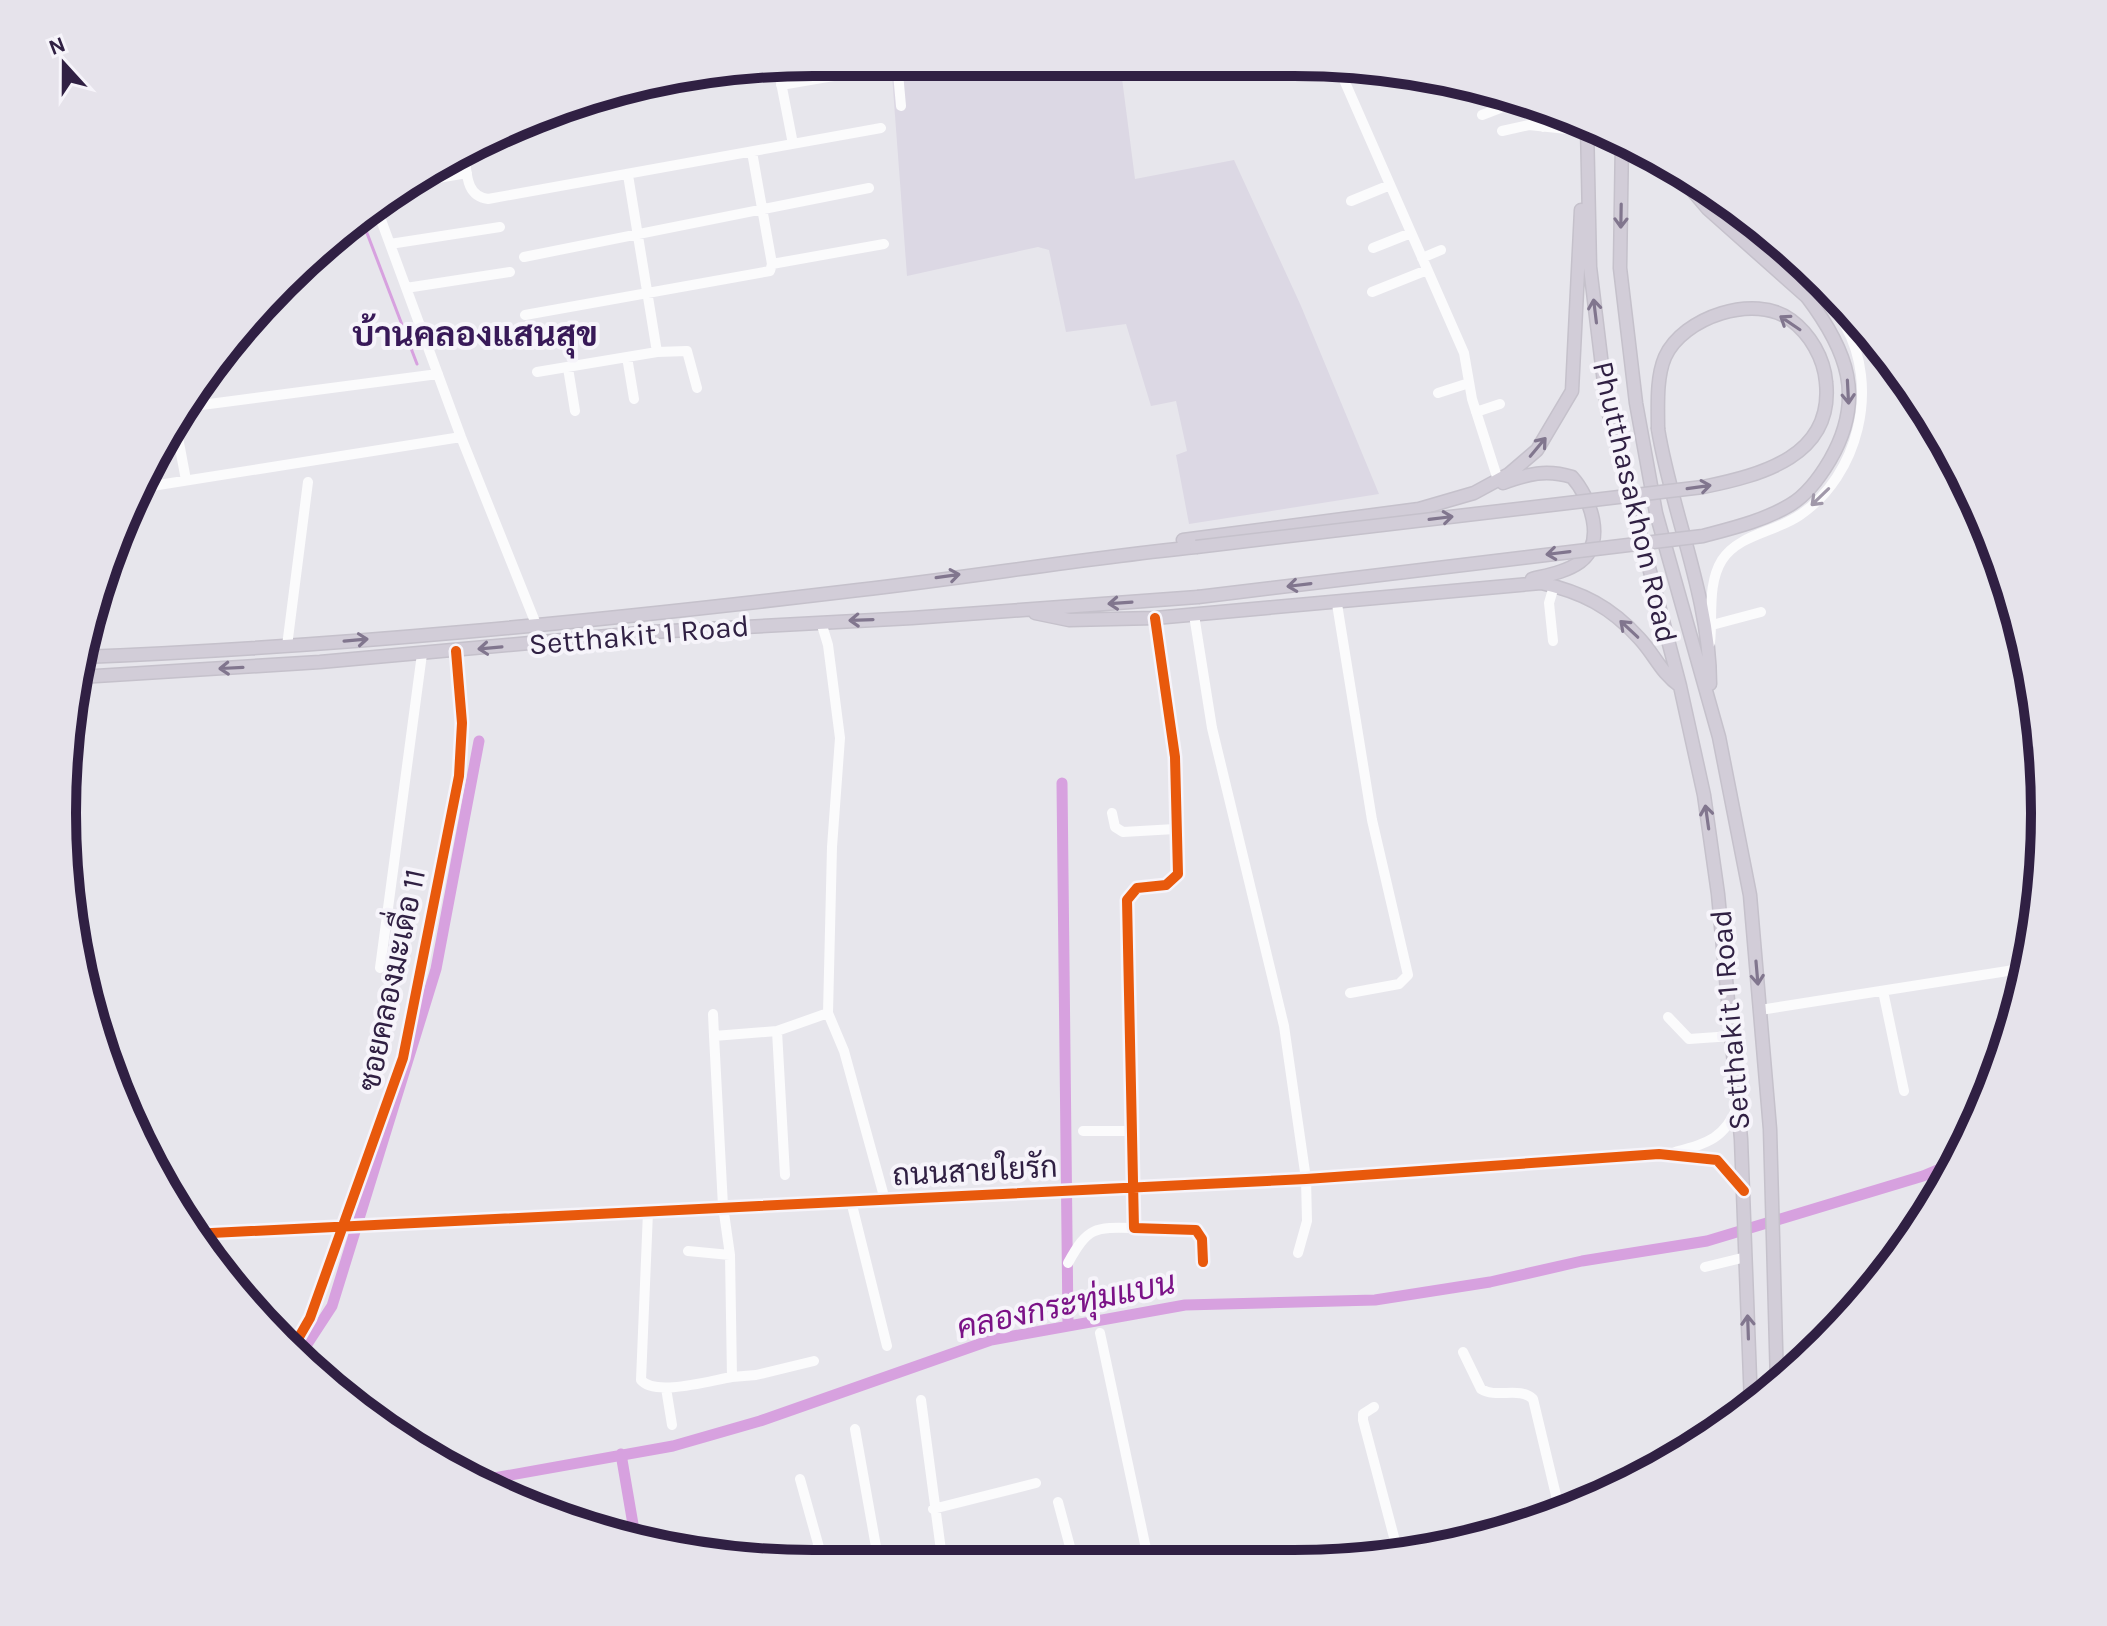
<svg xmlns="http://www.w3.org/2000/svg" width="2107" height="1626" viewBox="0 0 2107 1626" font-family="Karla,Sarabun,sans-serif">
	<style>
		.built { fill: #dcd8e4 }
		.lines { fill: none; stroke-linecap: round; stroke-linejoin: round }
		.stream { stroke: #d7a1df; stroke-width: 3 }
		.canal { stroke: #d7a1df; stroke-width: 11 }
		.major-casing { stroke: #c5c1cb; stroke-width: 15 }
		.minor { stroke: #fbfbfc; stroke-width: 10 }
		.major { stroke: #d2cdd8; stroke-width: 12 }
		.major-bridge-casing { stroke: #c5c1cb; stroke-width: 15; stroke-linecap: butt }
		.major-bridge { stroke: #d2cdd8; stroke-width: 12 }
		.cycleway-casing { stroke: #f6f4fa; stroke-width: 15 }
		.cycleway { stroke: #e8590c; stroke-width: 10 }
		.oneway { stroke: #81768e }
		.oneway2 { stroke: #a098a9 }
		.labels { text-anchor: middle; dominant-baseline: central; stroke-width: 8; stroke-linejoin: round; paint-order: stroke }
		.street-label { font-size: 30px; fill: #302043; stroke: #f6f4fa }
		.water-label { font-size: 32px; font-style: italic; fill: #7b1287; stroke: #f6f4fa }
		.quarter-label { font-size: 34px; font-weight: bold; fill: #381958; stroke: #f6f4fa }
		.rim { fill: none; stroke: #302043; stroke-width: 10 }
	</style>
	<rect width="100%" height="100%" fill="#e7e6ec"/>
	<path class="built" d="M891,62L1120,63L1135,179L1234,160L1301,306L1379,494L1189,524L1176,455L1187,451L1176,401L1151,406L1126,324L1066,332L1049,250L1038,247L907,276Z"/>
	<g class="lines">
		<path class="stream" d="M362,220L417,364"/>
		<path class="canal" d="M1062,783L1068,1326
			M298,1358L332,1306L436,969L479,741
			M621,1454L635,1536
			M477,1481L673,1446L760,1421L991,1340L1185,1305L1375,1300L1490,1282L1582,1261L1707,1241L1923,1176L1954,1163"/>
		<g class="major-casing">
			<path id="major" d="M1587,125L1590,267L1607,407L1680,686L1704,795L1718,894L1741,1139L1751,1405
				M1622,138L1620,268L1636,403L1656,513L1719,737L1750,895L1770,1129L1777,1383
				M1674,169L1708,209L1807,297
				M1658,429C1672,514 1710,597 1710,684
				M1503,483C1528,474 1546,469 1572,477C1590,497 1607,542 1580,562C1566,572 1548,575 1532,579
				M1183,540L1419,509L1474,493L1509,474L1537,450L1572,391L1581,210
				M1035,613L1069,620L1155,618L1541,583C1582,592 1611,607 1639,638C1655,655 1661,673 1680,686
				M82,657C336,647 590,622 842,592C960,579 1078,559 1196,547
				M80,677L320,662L651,632L912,618L1198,597"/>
		</g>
		<path class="minor" d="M897,62L901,106
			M1337,64L1464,353L1472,399L1498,480
			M778,67L793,144
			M781,85L880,68
			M1538,106L1543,127
			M1482,115L1521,100
			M1502,131L1529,125L1586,131
			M464,152C467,172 465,196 488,199L881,128
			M420,181L467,173
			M1702,186C1746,235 1813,268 1845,325C1880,387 1859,475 1800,515C1776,532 1739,534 1722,560C1707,584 1713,616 1710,643
			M1351,201L1390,185
			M377,209L461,437L536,624
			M1742,221L1760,227
			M390,244L500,227
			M1373,248L1411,233
			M524,257L869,188
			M1422,258L1441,250
			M772,264L884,244
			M406,288L510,272
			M1372,292L1427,270
			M525,315L770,271L772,264L752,152
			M657,352L687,351L697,388
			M627,357L634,399
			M568,368L575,411
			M537,372L657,352L628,175
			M1438,393L1469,383
			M194,406L438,374
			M1476,412L1500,404
			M177,432L186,480
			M152,486L461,437
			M1337,604L1372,820L1408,975L1399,984L1350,993
			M1194,615L1212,728L1284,1026L1306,1179L1307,1221L1298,1253
			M1155,618L1175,757L1178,874L1166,885L1137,888L1127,900L1134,1228L1196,1230L1202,1239L1203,1262
			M821,622L828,645L840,738L832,847L828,1013L844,1051L885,1200
			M1712,625L1761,612
			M1553,641L1549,603L1554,586
			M287,646L308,482
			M1112,813L1115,827L1123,832L1175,829
			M380,968L422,654
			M1883,991L1904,1091
			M1760,1010L2014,970L2026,974
			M713,1014L714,1036L777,1031L828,1013
			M1668,1017L1689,1039L1732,1036
			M777,1031L785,1175
			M714,1036L723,1206L730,1255L732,1377L756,1375L814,1361
			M1083,1131H1131
			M1675,1152C1708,1143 1724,1139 1738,1106
			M851,1201L887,1346
			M648,1212L641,1380C655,1397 712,1380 732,1377
			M192,1234L1306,1179L1659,1154L1717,1160L1742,1189
			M688,1251L730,1255
			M1068,1263C1088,1227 1094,1227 1134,1228
			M1705,1267L1746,1257
			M1100,1333L1148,1558
			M291,1351L310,1318L403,1058L459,776L462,723L456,651
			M1463,1352L1481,1389C1497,1399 1519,1386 1533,1399L1560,1512
			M666,1388L672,1425
			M921,1400L942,1558
			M1374,1407L1363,1414V1420L1399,1556
			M855,1429L878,1558
			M800,1479L822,1558
			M1058,1502L1073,1558
			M933,1509L1036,1483
			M623,1533H624"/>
		<use href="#major" class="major"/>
		<g class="major-bridge-casing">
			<path id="major-bridge" d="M1196,547L1703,487C1762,475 1834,456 1826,382C1824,358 1810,334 1791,320C1755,293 1683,317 1665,357C1656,378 1658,406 1658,429
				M1198,597L1703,536C1733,528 1763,521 1790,505C1807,495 1820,477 1830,460C1866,398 1847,350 1807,297"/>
		</g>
		<use href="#major-bridge" class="major-bridge"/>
		<g class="cycleway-casing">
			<path id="cycleway" d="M1155,618L1175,757L1178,874L1166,885L1137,888L1127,900L1134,1228L1196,1230L1202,1239L1203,1262
				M192,1234L1306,1179L1659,1154L1717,1160L1744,1191
				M291,1351L310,1318L403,1058L459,776L462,723L456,651"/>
		</g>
		<use href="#cycleway" class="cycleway"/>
	</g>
	<defs><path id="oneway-shaft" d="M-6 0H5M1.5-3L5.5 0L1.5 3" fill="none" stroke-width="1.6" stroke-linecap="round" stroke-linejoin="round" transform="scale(2)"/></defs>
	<g class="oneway">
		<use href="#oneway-shaft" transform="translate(1621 216) rotate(91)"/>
		<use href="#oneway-shaft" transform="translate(1595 311) rotate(-97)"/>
		<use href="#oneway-shaft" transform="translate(1790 323) rotate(-146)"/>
		<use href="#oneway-shaft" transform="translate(1848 392) rotate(87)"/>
		<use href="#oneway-shaft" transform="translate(1538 447) rotate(-50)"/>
		<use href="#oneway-shaft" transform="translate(1699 487) rotate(-8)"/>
		<use href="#oneway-shaft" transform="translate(1441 518) rotate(-7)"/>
		<use href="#oneway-shaft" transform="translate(1558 553) rotate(173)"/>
		<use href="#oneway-shaft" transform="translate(948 576) rotate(-8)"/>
		<use href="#oneway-shaft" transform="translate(1299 585) rotate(173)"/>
		<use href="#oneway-shaft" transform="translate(1120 603) rotate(176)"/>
		<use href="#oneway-shaft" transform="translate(861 620) rotate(178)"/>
		<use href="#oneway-shaft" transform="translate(1629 629) rotate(-137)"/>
		<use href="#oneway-shaft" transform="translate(356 640) rotate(-5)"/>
		<use href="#oneway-shaft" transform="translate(490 648) rotate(175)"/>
		<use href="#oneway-shaft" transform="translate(231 668) rotate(177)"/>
		<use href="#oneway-shaft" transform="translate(1707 817) rotate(-98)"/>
		<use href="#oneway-shaft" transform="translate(1757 973) rotate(85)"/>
		<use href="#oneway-shaft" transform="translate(1748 1327) rotate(-92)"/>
	</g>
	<use class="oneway2" href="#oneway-shaft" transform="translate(1820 497) rotate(136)"/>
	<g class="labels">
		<g class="street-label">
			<text transform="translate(1635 502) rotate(77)">Phutthasakhon Road</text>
			<text transform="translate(639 635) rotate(-5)">Setthakit 1 Road</text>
			<text transform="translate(392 980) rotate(-78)">ซอยคลองมะเดื่อ 11</text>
			<text transform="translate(1730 1020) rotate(-95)">Setthakit 1 Road</text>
			<text transform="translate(975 1171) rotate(-3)">ถนนสายใยรัก</text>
		</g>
		<g class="water-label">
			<text transform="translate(1066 1305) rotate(-12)">คลองกระทุ่มแบน</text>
		</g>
		<g class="quarter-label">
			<text x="475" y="335">บ้านคลองแสนสุข</text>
		</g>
	</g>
	<path d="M0 0H2107V1626H0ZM813 76H1294A737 737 0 0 1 2031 813V813A737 737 0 0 1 1294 1550H813A737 737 0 0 1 76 813V813A737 737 0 0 1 813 76Z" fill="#e6e3eb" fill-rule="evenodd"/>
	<path class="rim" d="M813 76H1294A737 737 0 0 1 2031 813V813A737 737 0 0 1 1294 1550H813A737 737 0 0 1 76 813V813A737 737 0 0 1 813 76Z"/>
	<g transform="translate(64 64) rotate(339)" stroke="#f6f4fa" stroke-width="6" paint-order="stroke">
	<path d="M0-6L14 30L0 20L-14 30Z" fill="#302043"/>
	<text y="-12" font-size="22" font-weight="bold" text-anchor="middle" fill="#302043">N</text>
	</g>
</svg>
